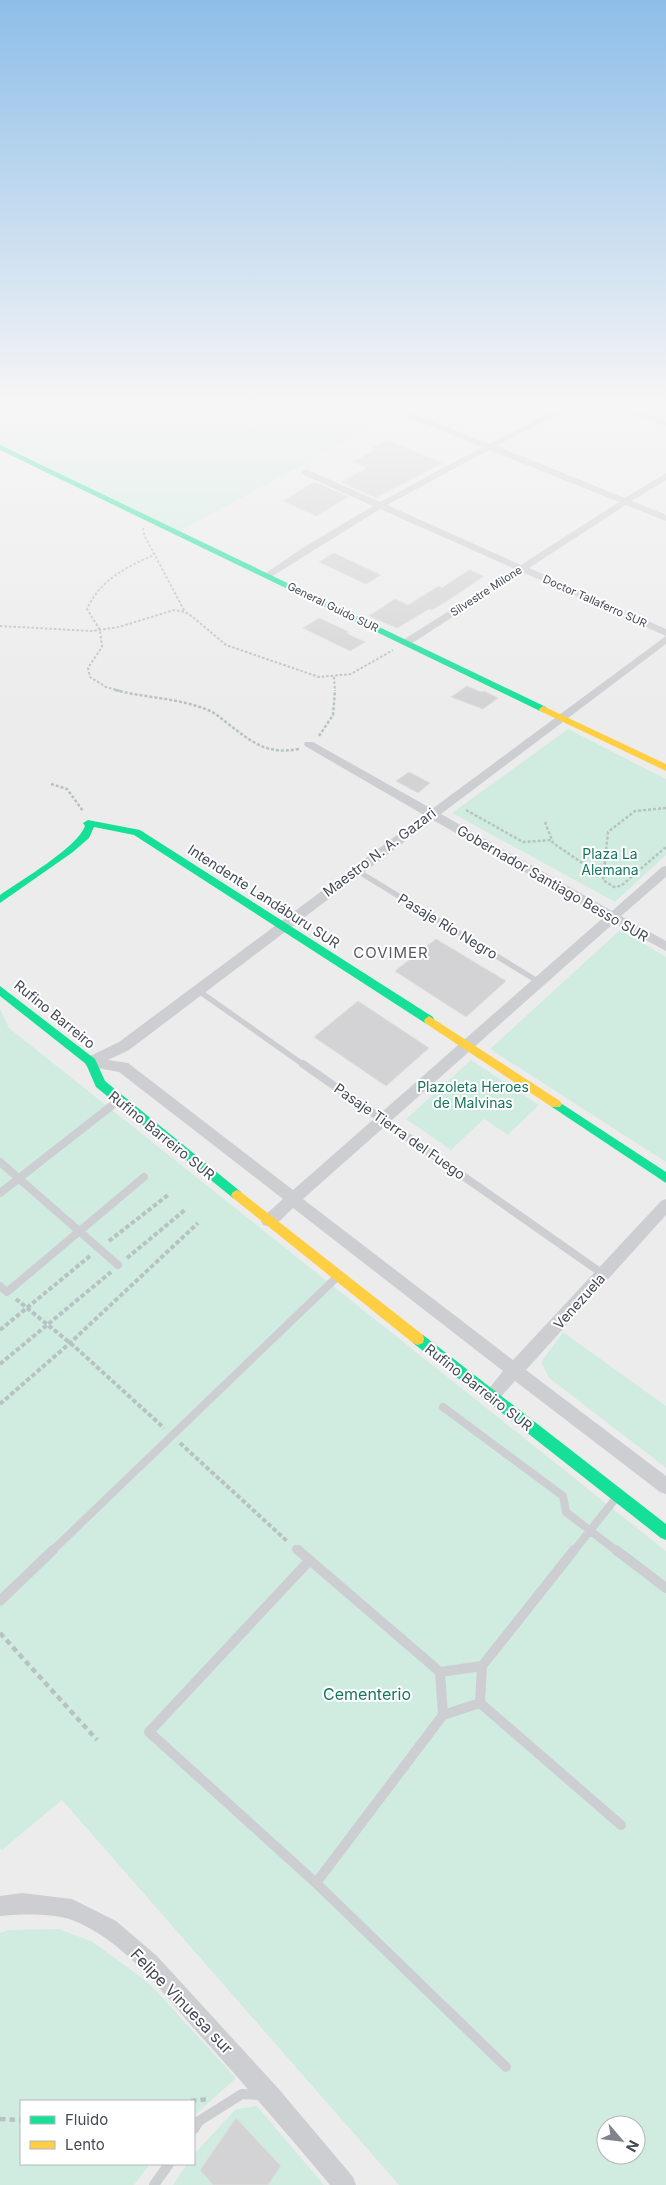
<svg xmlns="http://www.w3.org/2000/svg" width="666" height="2185" viewBox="0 0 666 2185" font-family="Inter,sans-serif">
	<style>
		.green { fill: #d0ece1; fill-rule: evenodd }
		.building { fill: #d3d3d5; stroke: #dededf }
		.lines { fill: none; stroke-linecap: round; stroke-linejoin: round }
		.path-far3 { stroke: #b7c2c2; stroke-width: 2; stroke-dasharray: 2.5 2; stroke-linecap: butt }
		.path-far2 { stroke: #b7c2c2; stroke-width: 2.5; stroke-dasharray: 3 2; stroke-linecap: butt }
		.path-far1 { stroke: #b7c2c2; stroke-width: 4; stroke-dasharray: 4.5 2.5; stroke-linecap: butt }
		.path { stroke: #b7c2c2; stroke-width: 4.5; stroke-dasharray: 5.5 4; stroke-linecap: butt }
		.lane-far2 { stroke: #cdced2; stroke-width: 5.5 }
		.lane-far1 { stroke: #cdced2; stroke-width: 8 }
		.lane { stroke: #cdced2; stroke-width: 10 }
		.street { fill: #cdced2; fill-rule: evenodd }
		.fast { fill: #16e098; fill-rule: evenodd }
		.slow { fill: #ffcf43; fill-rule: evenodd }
		.labels { text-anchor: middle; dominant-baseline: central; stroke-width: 4; stroke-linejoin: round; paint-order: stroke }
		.far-street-label { font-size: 11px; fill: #444a58; stroke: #fff }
		.street-label { font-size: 14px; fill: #444a58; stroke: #fff }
		.park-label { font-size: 14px; fill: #18765c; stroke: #fff }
		.neighbourhood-label { font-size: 15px; letter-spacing: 1px; fill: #585a60; stroke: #fff }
		.near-park-label { font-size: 16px; fill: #18765c; stroke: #fff }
		.near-street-label { font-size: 16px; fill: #444a58; stroke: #fff }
	</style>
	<rect width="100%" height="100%" fill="#edecec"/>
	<path class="green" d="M0,404H593L452,424L391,407L395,415L178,532L0,447Z
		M623,404H666V419Z
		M568,729L666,779V855L615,902L452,813Z
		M620,930L666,957V1162L490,1049Z
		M0,1009L9,1028L666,1551V2185H399L62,1800L2,1850L0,1848ZM606,2125H636V2155H606Z
		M471,1060L539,1105L508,1135L484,1119L451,1150L406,1119Z
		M563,1332L666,1406V1468L549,1378L541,1362Z
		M59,1929L93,1942L150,1984L236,2078L194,2116V2101H21V2164H150L134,2185H0V1933L8,1930Z
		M257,2106L324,2185H173L187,2164H194V2154L236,2109Z"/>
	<path class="building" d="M387,440L442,463L376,498L341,482L367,468L353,462L375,450L372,448Z
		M314,482L349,497L316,516L283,501Z
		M334,553L381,575L366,584L319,562Z
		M469,570L484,576L447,601L432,610L429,609L397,628L369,616L395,599L408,605L439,586L442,588Z
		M319,618L349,632L346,633L365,642L350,651L303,628Z
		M467,686L481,692L484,691L498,698L483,709L451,697Z
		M409,772L430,783L418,793L396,781Z
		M436,939L506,981L466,1017L395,971Z
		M358,1001L429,1048L386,1086L314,1037Z
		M236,2118L281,2166L268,2185H213L200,2170Z"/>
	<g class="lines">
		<path class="path-far3" d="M375,404L386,409L396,404
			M0,409L18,404
			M143,528L144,535L185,612
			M0,626L92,631L119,627L174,610L185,612L194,618L226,645L319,677L351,674L393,650
			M334,677L335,691
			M120,691L106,687L90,677L88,668L102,647L100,630L87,609C100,580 126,567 154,555"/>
		<path class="path-far2" d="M115,690C146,698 179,698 208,710C215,713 221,718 227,723C252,742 266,755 299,749
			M319,736L333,715L335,690
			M51,784L67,789L83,811
			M666,808L635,811L608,832L603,880L614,887L621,886L666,847
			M466,810L523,842L552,840
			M545,822L553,843L594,871L603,872"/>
		<path class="path-far1" d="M109,1241L168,1195
			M127,1258L186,1209
			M16,1299L75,1347L164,1428
			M0,1330L90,1256
			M0,1364L111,1272
			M0,1404L70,1343L198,1223
			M180,1443L288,1542"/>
		<path class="path" d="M0,1633L97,1740
			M191,2101L208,2099
			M0,2119L21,2120"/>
		<path class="lane-far2" d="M356,870L539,982
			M196,989L304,1065"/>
		<path class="lane-far1" d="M303,1064L603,1274
			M0,1162L118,1265
			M0,1193L119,1100
			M0,1286L7,1292L144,1177
			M443,1407L563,1496L566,1512L618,1552
			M296,1549L299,1552
			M51,1552L337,1277
			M573,1552L616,1498"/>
		<path class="lane" d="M298,1550L440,1672
			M616,1550L666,1588
			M309,1561L149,1732L316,1883L506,2067
			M0,1601L53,1550
			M482,1666L480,1703L443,1715L440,1672Z
			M482,1666L574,1550
			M480,1703L621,1825
			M316,1883L443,1715
			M194,2129L199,2121L242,2094L261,2095
			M154,2185L169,2164"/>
		<path class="street" d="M567,404H578L496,446L625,498L666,473V480L632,501L666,515V521L626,505L529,568L666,629V636L522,572L411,644H403V640L515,569L380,509L271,577L268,578L263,575L301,549L373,506L302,474V470H308L380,502L482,447L405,416V412H411L489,444ZM489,450L619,502L521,565L387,505Z
			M606,404H618L666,421V426Z
			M666,636V644L441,814L612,911L662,867L666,866V877L621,916L666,941V951L614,923L303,1199L513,1360L661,1201L666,1199V1215L526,1370L666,1476V1494L660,1492L515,1381L497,1401L491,1404L485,1401L483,1396L503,1371L293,1208C285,1215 275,1230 263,1225L261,1221L263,1217L283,1199L119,1072L86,1066L84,1062L86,1058L119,1042L424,815L305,746L304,744L305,742H313L432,809ZM433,820L604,917L293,1190L128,1063L108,1060L129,1050Z
			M22,1893L72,1899L116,1921L157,1956L277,2087L353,2177L356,2185H330C287,2133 243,2083 198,2033C162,1992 124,1940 72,1920C54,1913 19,1914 0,1916V1896Z"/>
		<path class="fast" d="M0,445L546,707L547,709L543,712L540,711L0,450Z
			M88,820L140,830L433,1017L434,1020L433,1023H425L134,835L94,827L89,838L73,852L0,903V895C21,880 77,848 85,826L83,823Z
			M0,986L95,1059L105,1081L241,1192L243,1195L241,1198L237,1200L233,1198L96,1087L86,1064L0,996Z
			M556,1100L666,1172V1183L552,1107L550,1104L552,1101Z
			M418,1333L423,1335L666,1524V1540L661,1538L413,1343L412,1339L413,1335Z"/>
		<path class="slow" d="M543,706L666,764V771L540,711L539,709Z
			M429,1016L560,1101L562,1104L560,1107H552L425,1023L424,1020Z
			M237,1190L241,1192L423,1335L424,1339L423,1343L418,1345L413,1343L233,1198L231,1195L233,1192Z"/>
	</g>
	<linearGradient id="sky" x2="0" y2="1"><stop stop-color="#8dbee8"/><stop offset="0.57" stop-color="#f7f6f6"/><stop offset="1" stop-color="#f7f6f6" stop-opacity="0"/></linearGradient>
	<rect width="666" height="710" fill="url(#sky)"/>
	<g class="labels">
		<g class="far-street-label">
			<text transform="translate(486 591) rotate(-33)">Silvestre Milone</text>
			<text transform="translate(595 601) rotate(24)">Doctor Tallaferro SUR</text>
			<text transform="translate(333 607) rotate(26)">General Guido SUR</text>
		</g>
		<g class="street-label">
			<text transform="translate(379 852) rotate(-37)">Maestro N. A. Gazari</text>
			<text transform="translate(553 883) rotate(30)">Gobernador Santiago Besso SUR</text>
			<text transform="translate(264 896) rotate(33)">Intendente Landáburu SUR</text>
			<text transform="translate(448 926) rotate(31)">Pasaje Río Negro</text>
			<text transform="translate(55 1014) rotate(39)">Rufino Barreiro</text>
			<text transform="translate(400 1131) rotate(35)">Pasaje Tierra del Fuego</text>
			<text transform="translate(162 1135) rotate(39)">Rufino Barreiro SUR</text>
			<text transform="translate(579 1301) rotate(-48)">Venezuela</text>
			<text transform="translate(479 1387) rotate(38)">Rufino Barreiro SUR</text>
		</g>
		<g class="park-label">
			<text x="610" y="853">Plaza La<tspan x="610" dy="16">Alemana</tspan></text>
			<text x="473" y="1086">Plazoleta Heroes<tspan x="473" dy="16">de Malvinas</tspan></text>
		</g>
		<g class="neighbourhood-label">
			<text x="391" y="952">COVIMER</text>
		</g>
		<g class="near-park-label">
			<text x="367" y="1694">Cementerio</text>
		</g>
		<g class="near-street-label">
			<text transform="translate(182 2001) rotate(46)">Felipe Vinuesa sur</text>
		</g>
	</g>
	<rect x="20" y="2100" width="175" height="65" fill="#ffffff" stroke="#b4b7bc"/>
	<rect x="30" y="2116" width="25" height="8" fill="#16e098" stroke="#b4b7bc"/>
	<text x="65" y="2125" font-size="15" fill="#444a58">Fluido</text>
	<rect x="30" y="2141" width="25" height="8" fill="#ffcf43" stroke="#b4b7bc"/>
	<text x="65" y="2150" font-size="15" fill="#444a58">Lento</text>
	<g transform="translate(621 2140) rotate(118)"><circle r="24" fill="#ffffff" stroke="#b4b7bc"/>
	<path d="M0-4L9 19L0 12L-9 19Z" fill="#7f838c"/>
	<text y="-8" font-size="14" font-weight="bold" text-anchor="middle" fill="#444a58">N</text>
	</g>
</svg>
